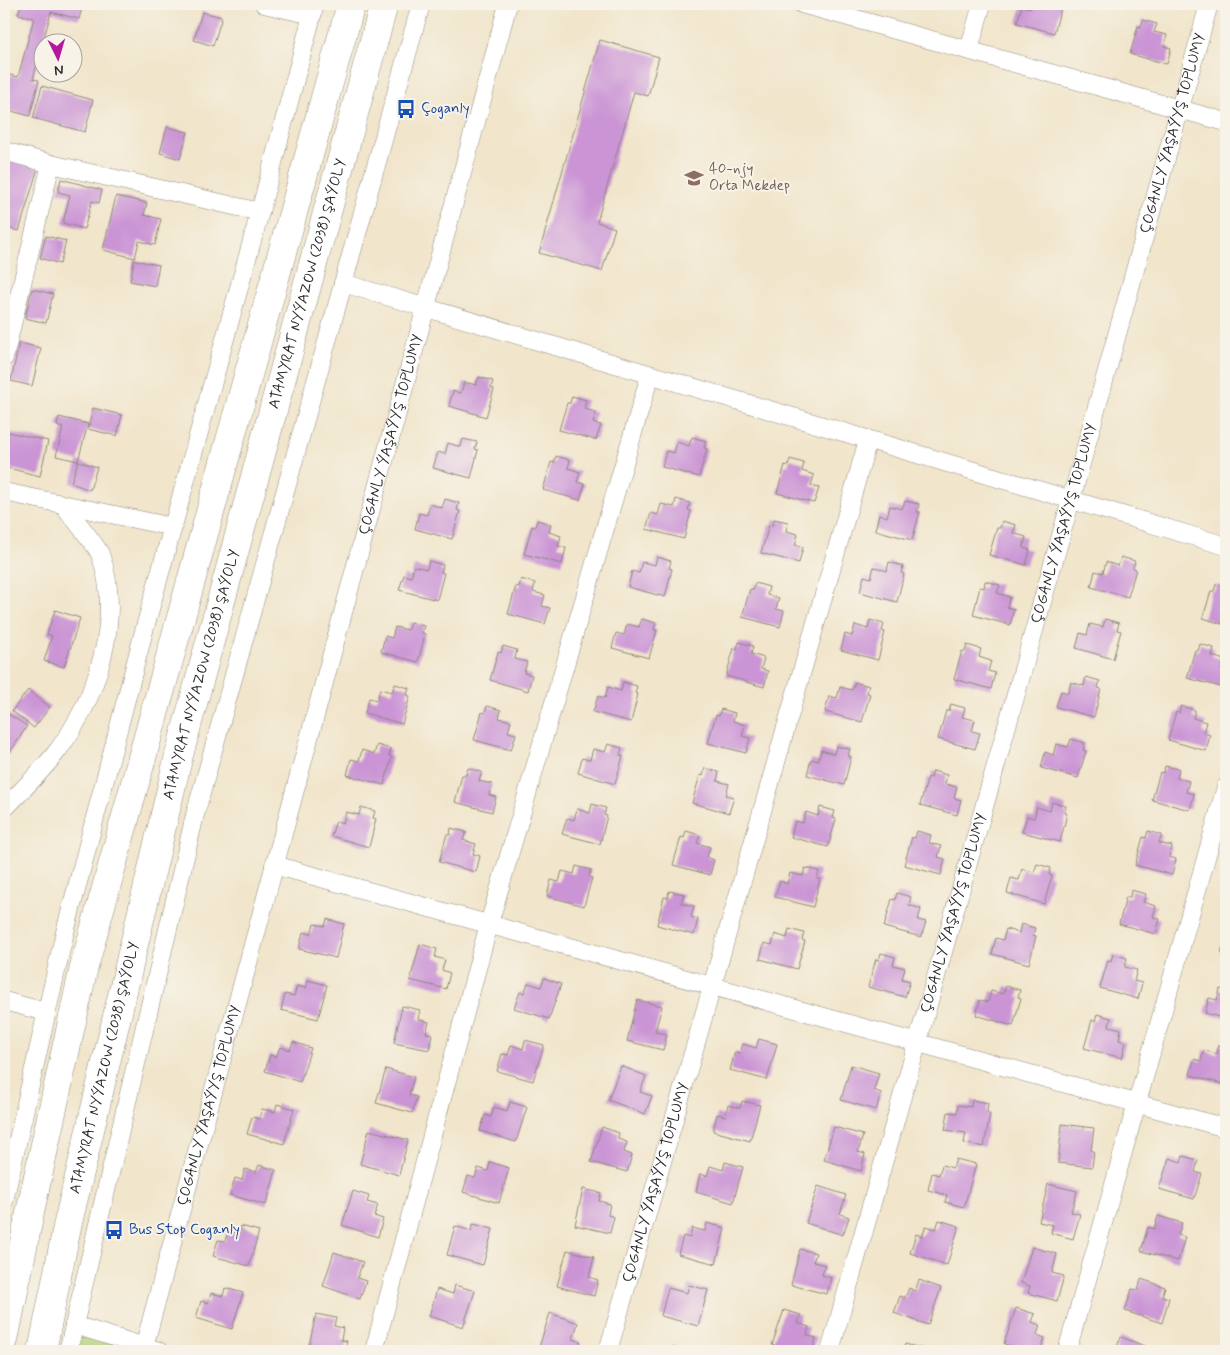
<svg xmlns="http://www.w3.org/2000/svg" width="1230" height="1355" viewBox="0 0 1230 1355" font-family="Mynerve,sans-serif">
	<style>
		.green { fill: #b2d37a; stroke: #6e7f52 }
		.building { fill: #ca94d5 }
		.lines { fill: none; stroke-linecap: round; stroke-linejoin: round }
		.minor-casing { stroke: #8e887b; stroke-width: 19 }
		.primary-casing { stroke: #8e887b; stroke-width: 29 }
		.minor { stroke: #fff; stroke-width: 18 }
		.primary { stroke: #fff; stroke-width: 28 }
		.labels { text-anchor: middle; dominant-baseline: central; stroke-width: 4; stroke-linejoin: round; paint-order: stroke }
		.transit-label { font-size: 15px; fill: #164399; stroke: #f7f3e8; text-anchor: start }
		.street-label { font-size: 15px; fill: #2b2b2b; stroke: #f7f3e8 }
		.education-label { font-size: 15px; fill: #785e54; stroke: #f7f3e8; text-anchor: start }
	</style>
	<rect width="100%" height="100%" fill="#f7f3e8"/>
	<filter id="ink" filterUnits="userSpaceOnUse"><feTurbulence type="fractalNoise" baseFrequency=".02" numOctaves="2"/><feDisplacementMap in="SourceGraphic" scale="10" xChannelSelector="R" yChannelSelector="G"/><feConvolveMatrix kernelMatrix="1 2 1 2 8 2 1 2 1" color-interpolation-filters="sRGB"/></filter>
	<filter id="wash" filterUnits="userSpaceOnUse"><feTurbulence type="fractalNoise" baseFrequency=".0096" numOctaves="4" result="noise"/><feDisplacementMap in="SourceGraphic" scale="20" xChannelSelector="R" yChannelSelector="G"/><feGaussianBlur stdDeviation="1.12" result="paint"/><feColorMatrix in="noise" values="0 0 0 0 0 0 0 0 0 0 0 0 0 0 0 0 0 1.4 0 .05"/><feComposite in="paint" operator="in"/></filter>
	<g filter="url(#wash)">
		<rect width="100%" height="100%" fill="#f1e5cb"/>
		<path class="green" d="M84,1337L148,1351H77L80,1340Z"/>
		<g id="blocks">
			<path class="building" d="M21,4H83L79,19L51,12L33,79L39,80L30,116L4,109V97L10,75L18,77L34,18L18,14Z
				M1032,4H1062L1054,33L1017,23L1022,6L1031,8Z
				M202,12L222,17L213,46L194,40Z
				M1143,20L1157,24L1154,32L1167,35L1164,46L1171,48L1167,64L1130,54L1138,26L1141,27Z
				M600,40L659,57L648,96L634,92L597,222L615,228L602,271L539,253Z
				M42,86L93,100L85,132L33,118Z
				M167,127L188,132L180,159L160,153Z
				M4,159L38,168L19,231L4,227Z
				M61,179L102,190L99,203L92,201L84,229L63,223L70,195L58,192Z
				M116,196L147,203L144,215L161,219L155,245L139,241L135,258L103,250Z
				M46,236L66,241L60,264L40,258Z
				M134,260L159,265L155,286L130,281Z
				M32,289L53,294L46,323L25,318Z
				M19,343L41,348L32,386L11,381Z
				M479,377L493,381L491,388L494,389L486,417L449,406L453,391L461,393L464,382L476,385Z
				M572,396L586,400L584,409L596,412L593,423L601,425L596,440L559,430L567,403H570Z
				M93,408L122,415L117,436L88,429Z
				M59,417L88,424L78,461L56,456L63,428L57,426Z
				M4,431L48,441L40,476L4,467Z
				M692,437L706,441L704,448L707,449L699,477L662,467L666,451L674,453L677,442L689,446Z
				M463,439L477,442L475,449L478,450L471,478L433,468L438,452L445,454L448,443L461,447Z
				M556,456L570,460L568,468L580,472L577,482L585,484L580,500L543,490L551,462L554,463Z
				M790,459L804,463L802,471L814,475L811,486L819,488L814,503L777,493L785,465L788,466Z
				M78,461L97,467L90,490L71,483Z
				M445,499L459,503L457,510L460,511L452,539L415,529L419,513L427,515L430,504L442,508Z
				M676,499L690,503L688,510L691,511L684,539L646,529L651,513L658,515L661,504L674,507Z
				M905,501L919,504L917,512H920L912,540L875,530L879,514L887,517L890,506L902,509Z
				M774,519L788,522L786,531L798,534L795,545L803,547L799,563L761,553L769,525L772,526Z
				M537,520L551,524L549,532L561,536L558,546L566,548L562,564L524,554L532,526L535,527Z
				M1002,521L1016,525L1013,533L1026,537L1023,548L1030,550L1026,565L989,555L997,528H1000Z
				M657,557L671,561L669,568L672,569L665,597L628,587L632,571L639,573L642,562L655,565Z
				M1121,557L1135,561L1133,568L1136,569L1128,597L1091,587L1095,571L1103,573L1106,562L1118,566Z
				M429,561L443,565L441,572L444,573L437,600L399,590L404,575L411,577L414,566L427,569Z
				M889,562L903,566L901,573L904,574L897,602L860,592L864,576L871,578L874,567L887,571Z
				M521,579L535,583L533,592L545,595L542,606L550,608L545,624L508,614L516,586L519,587Z
				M985,581L1000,585L997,593L1010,597L1007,607L1014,609L1010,625L973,615L980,587L984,588Z
				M755,583L769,587L767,595L779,598L776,609L784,611L780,627L742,617L750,589L753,590Z
				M1216,584L1226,587V625L1203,618L1211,591H1214Z
				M55,610L80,618L64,667L44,661L52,636L47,634Z
				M642,619L656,623L654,630H657L649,658L612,648L616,633L624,635L627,624L639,627Z
				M1105,619L1119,623L1117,630L1121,631L1113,659L1076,648L1080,633L1087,635L1090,624L1103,627Z
				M870,620L884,624L882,631L885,632L878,660L841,650L845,634L852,636L855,625L868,629Z
				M410,622L424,626L422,633L425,634L418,662L381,652L385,636L392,638L395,627L408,630Z
				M739,642L753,646L751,654L764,658L761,669L768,671L764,687L726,676L734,648L737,649Z
				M1200,644L1214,648L1212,656L1224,660L1221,670L1226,672L1225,688L1187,678L1195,650L1198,651Z
				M967,645L981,649L979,657L991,661L988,671L995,673L991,689L954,679L962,651L965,652Z
				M503,646L517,650L515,659L527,662L524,673L532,675L528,691L490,680L498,652L501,653Z
				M1086,677L1100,681L1098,688L1101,689L1094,717L1056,707L1061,691L1068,693L1071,682L1084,686Z
				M623,682L637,686L635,693L638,694L631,722L593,712L598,696L605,698L608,687L621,691Z
				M855,682L869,686L867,693L870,694L862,722L825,712L829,696L837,698L840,687L852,690Z
				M395,684L409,688L407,695L410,696L402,724L365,713L369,698L377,700L380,689L392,692Z
				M28,690L50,707L34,728L12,711Z
				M951,704L965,708L962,717L975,720L972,731L980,733L975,749L938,739L946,711H949Z
				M487,706L501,710L499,718L511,721L508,732L516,734L511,750L474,740L482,712L485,713Z
				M1181,706L1195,710L1193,718L1206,722L1203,733L1210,735L1206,751L1168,740L1176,712L1179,713Z
				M721,709L735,713L733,721L745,725L742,736L750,738L746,753L708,743L716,715L719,716Z
				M8,714L27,726L15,745L4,760V723Z
				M1071,739L1085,743L1083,750L1086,751L1078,778L1041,768L1045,752L1053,755L1056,744L1068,747Z
				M608,744L622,748L620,755L623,756L615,784L578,773L582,758L590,760L593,749L605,752Z
				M377,745L391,749L389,756L392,757L384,785L347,775L351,759L359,761L362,750L374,754Z
				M836,746L850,749L848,756L851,757L844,785L807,775L811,759L818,761L821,750L834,754Z
				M1165,766L1179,769L1177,778L1189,781L1186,792L1194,794L1190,810L1152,800L1160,772L1163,773Z
				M468,768L482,772L479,781L492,784L489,795L496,797L492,812L455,802L462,775H466Z
				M705,768L719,772L717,781L729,784L726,795L734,797L729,813L692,803L700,775L703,776Z
				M933,771L947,775L945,784L957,787L954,798L961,800L957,815L920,805L928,777L931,778Z
				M1052,802L1066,806L1064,813L1067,814L1060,842L1022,832L1027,816L1034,818L1037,807L1050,811Z
				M592,804L606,808L604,815L607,816L600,844L562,834L567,818L574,820L577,809L590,813Z
				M361,807L375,811L373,818L376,819L369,847L331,836L336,821L343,823L346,812L359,815Z
				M820,807L835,811L833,818L836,819L828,847L791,837L795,821L803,823L806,812L818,816Z
				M451,828L466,832L463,840L476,844L473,854L480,856L476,872L439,862L447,834L450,835Z
				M686,831L700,835L697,843L710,847L707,857L714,860L710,875L673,865L681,837L684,838Z
				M917,831L931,835L929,843L941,846L938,857L945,859L941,875L904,865L912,837L915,838Z
				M1148,831L1162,835L1159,843L1172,846L1169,857L1176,859L1172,875L1135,865L1143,837L1146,838Z
				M1037,864L1051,868L1049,875L1052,876L1044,904L1007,893L1011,878L1019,880L1022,869L1034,872Z
				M576,866L591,870L589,877L592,878L584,906L547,896L551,880L559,882L562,871L574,874Z
				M805,868L819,871L817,879H820L813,907L775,897L780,881L787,884L790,873L803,876Z
				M1131,890L1146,894L1143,902L1156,906L1153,917L1160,919L1156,934L1119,924L1126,897H1130Z
				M669,891L684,894L681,903L694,906L691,917L698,919L694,935L657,925L664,897L668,898Z
				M897,893L911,897L909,905L921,909L918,920L926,922L921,937L884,927L892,899L895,900Z
				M327,919L344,924L336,958L299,949L303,932L311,934L314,924L325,926Z
				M1021,924L1035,928L1033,935L1036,936L1029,964L992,954L996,938L1003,940L1006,929L1019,933Z
				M789,929L804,933L802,940L805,941L797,969L760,959L764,943L772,945L775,934L787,938Z
				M1226,935V954L1221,953Z
				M420,944L437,949L435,957L445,960L442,970L450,973L446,989L410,980Z
				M881,953L895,957L893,965L905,968L902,979L910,981L905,997L868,987L876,959L879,960Z
				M1113,954L1127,958L1125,967L1137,970L1134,981L1142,983L1138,999L1100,988L1108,960L1111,961Z
				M544,978L561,984L549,1019L514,1008L520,992L524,993L528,983L541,987Z
				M308,980L327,985L318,1019L281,1010L285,994L294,996L297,986L306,988Z
				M1006,986L1020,990L1018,997L1021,998L1013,1026L976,1015L980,1000L988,1002L991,991L1003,994Z
				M1220,989L1226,990V1019L1205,1013L1209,998L1217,1000Z
				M637,1000L662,1006L655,1032L667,1034L663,1050L627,1041Z
				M402,1006L420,1010L418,1019L429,1022L426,1033L432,1034L429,1050L394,1043Z
				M1097,1014L1111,1018L1109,1026L1121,1029L1119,1040L1126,1042L1122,1058L1084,1048L1092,1020L1095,1021Z
				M759,1039L777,1044L767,1080L730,1070L735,1052L740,1053L743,1044L756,1048Z
				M525,1040L544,1045L533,1081L497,1071L502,1054L508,1055L511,1045L523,1049Z
				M293,1042L311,1048L300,1082L265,1071L270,1055L276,1057L280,1047L290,1050Z
				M1219,1045L1226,1047V1085L1190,1075L1194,1059L1201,1061L1204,1050L1217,1054Z
				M851,1065L879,1073L874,1090L881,1093L876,1110L841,1100Z
				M621,1066L646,1076L640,1092L652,1096L645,1114L608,1100Z
				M386,1069L414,1077L409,1095L417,1097L412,1113L376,1103Z
				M972,1100L988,1103L987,1113L990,1114L984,1147L964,1143L966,1133L945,1130L948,1112L957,1113L958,1105L971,1107Z
				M742,1101L760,1105L750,1141L713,1131L717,1114L725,1116L728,1105L740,1108Z
				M510,1102L527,1107L516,1142L480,1131L485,1115L491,1117L494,1107L507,1111Z
				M277,1104L294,1109L284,1144L247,1134L252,1117L259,1119L262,1109L275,1112Z
				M1062,1124L1094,1128L1091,1151H1094L1092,1167L1058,1163Z
				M602,1127L619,1133L618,1139L627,1142L624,1152L632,1155L627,1172L591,1162Z
				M834,1127L863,1135L858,1152L865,1154L861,1171L824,1160Z
				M369,1130L408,1140L399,1175L360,1164Z
				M1183,1156L1198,1160L1195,1172L1202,1174L1194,1199L1159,1189L1169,1158L1181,1162Z
				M956,1159L976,1164L964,1207L945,1202L947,1195L928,1190L932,1173L939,1175L942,1165L953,1168Z
				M490,1162L509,1168L499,1203L463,1192L468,1176L475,1178L478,1168L488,1171Z
				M725,1162L743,1167L733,1203L696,1192L700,1174L707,1176L710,1166L723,1170Z
				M259,1165L276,1170L266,1205L230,1195L235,1178L242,1180L245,1169L256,1172Z
				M1048,1184L1077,1191L1071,1212L1080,1214L1073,1239L1051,1233L1053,1225L1039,1222Z
				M818,1186L846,1195L840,1214L849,1217L843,1235L806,1223Z
				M583,1189L601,1193L599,1201L610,1204L608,1215L614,1217L610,1233L575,1225Z
				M353,1191L369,1196L367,1202L378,1205L374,1216L383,1219L378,1237L342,1225Z
				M1158,1216L1182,1223L1178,1235L1185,1237L1178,1261L1141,1251L1148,1227L1154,1229Z
				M939,1220L959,1226L947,1265L910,1253L916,1234L922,1236L926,1226L936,1229Z
				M707,1223L725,1228L716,1264L678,1254L683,1236L690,1238L692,1228L705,1231Z
				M473,1224L493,1229L483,1265L447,1255L455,1226L471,1231Z
				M241,1226L259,1231L249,1266L213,1256L218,1240L225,1241L228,1231L239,1234Z
				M1032,1247L1057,1254L1052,1273L1064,1276L1057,1301L1028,1293L1030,1286L1021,1283Z
				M800,1249L816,1253L813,1262L825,1265L822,1275L831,1278L827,1294L791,1285Z
				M567,1250L594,1257L589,1277L598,1280L594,1296L557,1286Z
				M334,1252L363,1262L357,1278L366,1281L360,1299L323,1286Z
				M1141,1279L1165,1287L1162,1296L1169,1298L1162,1323L1125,1311L1132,1289L1138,1290Z
				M919,1280L941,1288L928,1325L894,1313L900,1296L905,1298L909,1288L915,1291Z
				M455,1285L475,1291L463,1327L429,1316L437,1289L453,1294Z
				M689,1285L708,1290L698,1326L661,1316L668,1288L687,1293Z
				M225,1288L243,1293L232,1329L196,1318L201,1301L208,1303L211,1293L223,1296Z
				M1016,1308L1035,1314L1032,1322L1040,1325L1037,1335L1045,1338L1041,1351H1029L1004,1344Z
				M784,1310L801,1315L798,1323L809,1327L807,1335L816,1338L812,1351H792L772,1345Z
				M550,1313L578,1323L573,1339L581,1342L578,1351H553L539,1347Z
				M316,1314L336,1318L334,1326L343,1328L341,1340L347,1341L345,1351H308Z
				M1121,1337L1153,1349L1152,1351H1115Z
				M905,1344L924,1349L923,1351H903Z
				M672,1347L688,1351H671Z"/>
		</g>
	</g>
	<g filter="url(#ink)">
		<use href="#blocks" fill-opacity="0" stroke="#8e887b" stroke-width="1"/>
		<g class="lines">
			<g class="minor-casing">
				<g id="minor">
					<path d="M264,4L312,15"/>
					<path d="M802,4L1226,122"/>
					<path d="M969,50L982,4"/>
					<path d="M4,151L51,164L260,212"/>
					<path d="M343,283L1226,546"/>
					<path d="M4,358L51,164"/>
					<path d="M4,492L173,527"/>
					<path d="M4,809C21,791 40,773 55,754C96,702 124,618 100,554C95,543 72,517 64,505"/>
					<path d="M274,865L1226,1128"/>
					<path d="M4,1001L46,1012"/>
					<path d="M4,1201L64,936L144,631L260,212L315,4"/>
					<path d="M74,1325L159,1351"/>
					<path id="s1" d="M144,1347L508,4"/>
					<path d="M68,1351L195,815L421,4"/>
					<path d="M374,1351L489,924L650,375"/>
					<path id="s2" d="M608,1351L868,440"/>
					<path id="s3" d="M830,1351L1071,500L1209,4"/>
					<path d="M1067,1351L1226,787"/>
				</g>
			</g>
			<g class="primary-casing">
				<g id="primary">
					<path d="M4,1340L31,1208L84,967L351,4"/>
					<path id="s4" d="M42,1351L67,1227L179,755L384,4"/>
				</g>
			</g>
			<use href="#minor" class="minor"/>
			<use href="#primary" class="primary"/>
		</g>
	</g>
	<defs>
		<g id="bus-bare" transform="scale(1.5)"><path d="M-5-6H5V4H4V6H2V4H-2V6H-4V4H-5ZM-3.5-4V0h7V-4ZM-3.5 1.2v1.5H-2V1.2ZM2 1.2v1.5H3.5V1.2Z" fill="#1a4fb4" stroke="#f7f3e8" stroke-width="2.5" paint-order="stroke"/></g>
		<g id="school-bare" transform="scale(1.5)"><path d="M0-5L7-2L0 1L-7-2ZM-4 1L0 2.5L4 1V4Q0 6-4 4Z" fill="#8d6e63" stroke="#f7f3e8" stroke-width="2.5" paint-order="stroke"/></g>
	</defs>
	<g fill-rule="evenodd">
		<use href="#bus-bare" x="406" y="109"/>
		<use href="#school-bare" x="694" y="178"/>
		<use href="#bus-bare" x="114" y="1230"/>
	</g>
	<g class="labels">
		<g class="transit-label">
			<text x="421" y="109">Çoganly</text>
			<text x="129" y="1230">Bus Stop Coganly</text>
		</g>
		<g class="street-label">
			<text stroke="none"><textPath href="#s3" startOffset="1265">ÇOGANLY ÝAŞAÝYŞ TOPLUMY</textPath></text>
			<text stroke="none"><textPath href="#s4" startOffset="1100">ATAMYRAT NYÝAZOW (2038) ŞAÝOLY</textPath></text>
			<text stroke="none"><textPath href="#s1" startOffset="945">ÇOGANLY ÝAŞAÝYŞ TOPLUMY</textPath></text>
			<text stroke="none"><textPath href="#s3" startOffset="860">ÇOGANLY ÝAŞAÝYŞ TOPLUMY</textPath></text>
			<text stroke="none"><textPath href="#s4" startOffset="695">ATAMYRAT NYÝAZOW (2038) ŞAÝOLY</textPath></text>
			<text stroke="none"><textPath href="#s3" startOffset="455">ÇOGANLY ÝAŞAÝYŞ TOPLUMY</textPath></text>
			<text stroke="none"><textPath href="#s4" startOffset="290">ATAMYRAT NYÝAZOW (2038) ŞAÝOLY</textPath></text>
			<text stroke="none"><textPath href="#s1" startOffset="250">ÇOGANLY ÝAŞAÝYŞ TOPLUMY</textPath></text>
			<text stroke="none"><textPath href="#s2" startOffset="175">ÇOGANLY ÝAŞAÝYŞ TOPLUMY</textPath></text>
		</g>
		<g class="education-label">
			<text x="709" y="169">40-njy<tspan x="709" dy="17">Orta Mekdep</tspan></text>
		</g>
	</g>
	<rect width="1230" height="1355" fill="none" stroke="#f7f3e8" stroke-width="20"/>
	<g transform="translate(58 58) rotate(175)"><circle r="24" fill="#f7f3e8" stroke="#a5a39c"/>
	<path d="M0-4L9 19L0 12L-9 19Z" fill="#b5179e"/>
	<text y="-8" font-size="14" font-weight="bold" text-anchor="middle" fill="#2b2b2b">N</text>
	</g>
</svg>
